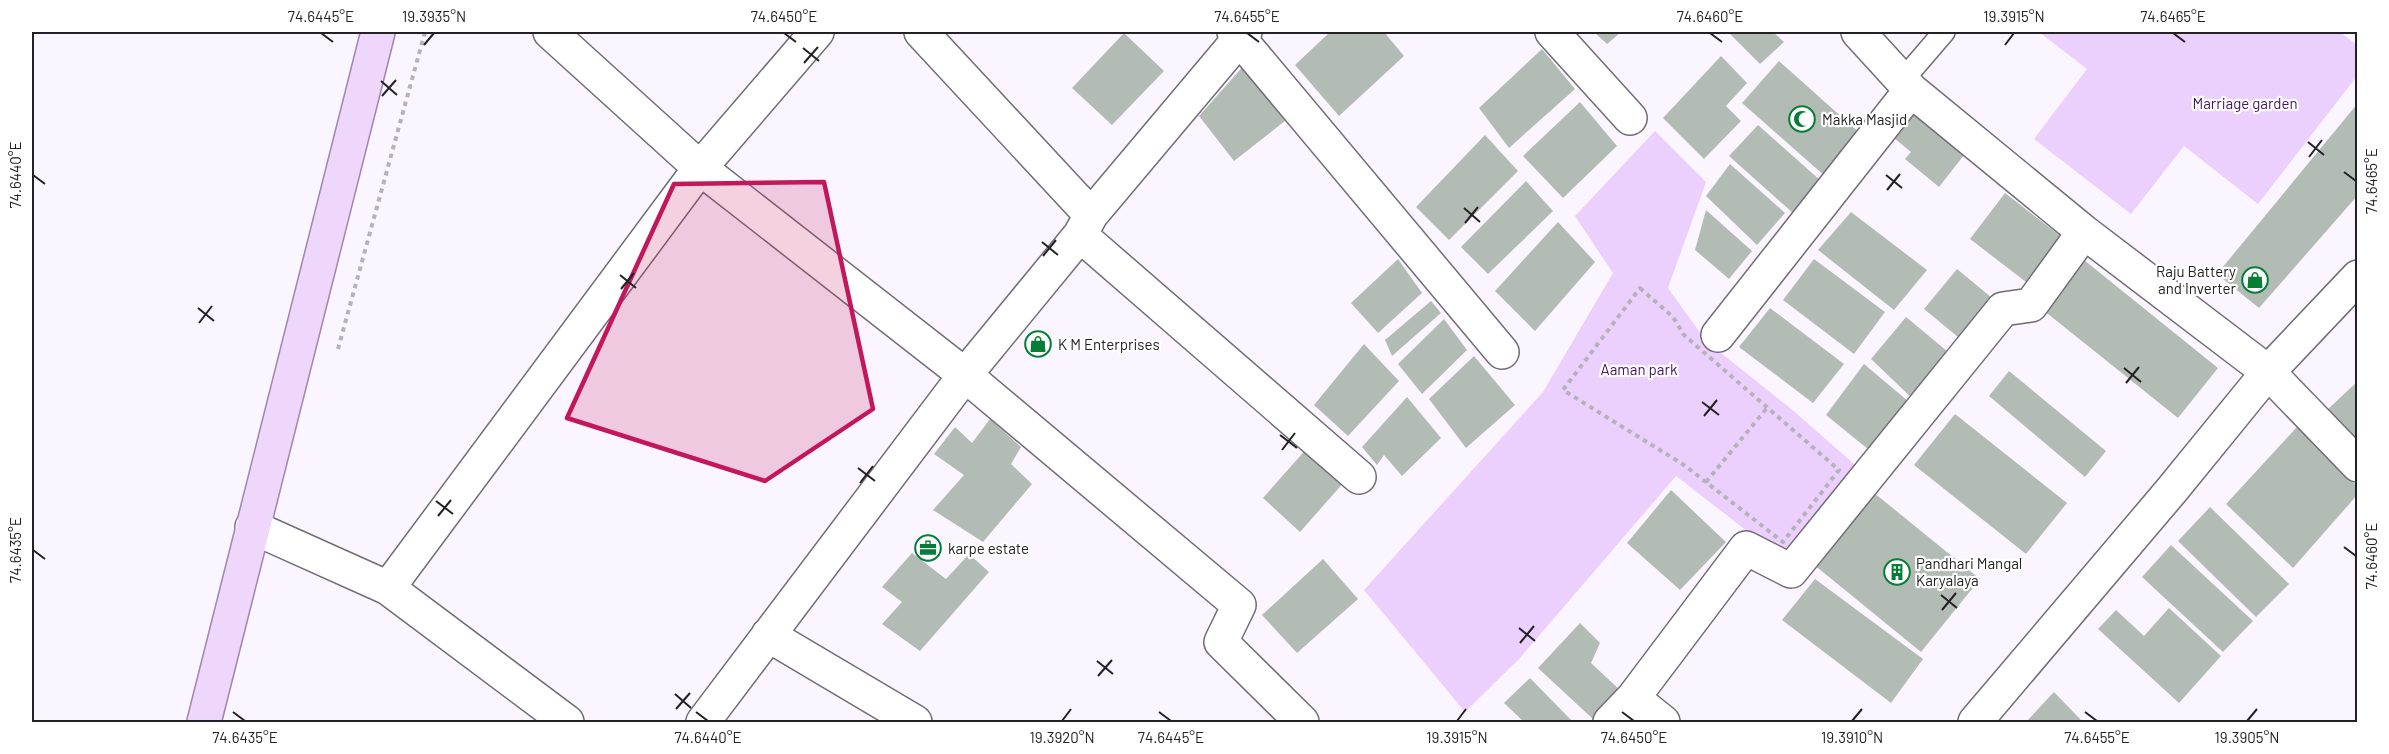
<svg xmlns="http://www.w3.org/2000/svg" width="2389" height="754" viewBox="0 0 2389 754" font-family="Barlow,sans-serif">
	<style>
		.green { fill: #ebcffc }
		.building { fill: #b3bcb4 }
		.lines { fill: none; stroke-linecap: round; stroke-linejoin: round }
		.lane-casing { stroke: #716c75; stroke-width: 24 }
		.street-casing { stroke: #716c75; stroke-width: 36 }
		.secondary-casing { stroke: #716c75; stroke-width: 36 }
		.primary-casing { stroke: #9f86ae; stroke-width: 36 }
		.path { stroke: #b7b2ba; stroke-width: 4; stroke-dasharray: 4.5 4.5; stroke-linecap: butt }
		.lane { stroke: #fff; stroke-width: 21 }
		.street { stroke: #fff; stroke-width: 33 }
		.secondary { stroke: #fff; stroke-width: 33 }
		.primary { stroke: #eed7fb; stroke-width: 33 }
		.marked { fill: #c2185b; fill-opacity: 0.2; stroke: #c2185b; stroke-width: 4.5; stroke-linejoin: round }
		.ticks { fill: none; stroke: #232124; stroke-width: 2 }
		.labels { text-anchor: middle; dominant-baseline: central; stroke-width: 4.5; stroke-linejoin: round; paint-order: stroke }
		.park-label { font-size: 15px; fill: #46135d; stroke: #fff }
		.poi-label { font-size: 15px; fill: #232124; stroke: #fff; text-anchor: start }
		.neatline { fill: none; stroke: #232124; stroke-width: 2 }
		.ticks-label { font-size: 15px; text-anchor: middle; fill: #232124 }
	</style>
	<rect width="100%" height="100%" fill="#fbf5ff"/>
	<path class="green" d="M2039,32H2340L2357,45V76L2258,204L2184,146L2131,214L2034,139L2087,69Z
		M1655,131L1706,182L1668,288L1701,334L1721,353L1790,408L1861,470L1787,562L1676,476L1519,659L1465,712L1364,590L1543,392L1613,273L1575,216Z"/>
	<path class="building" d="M1330,32H1384L1404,56L1339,116L1295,65Z
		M1594,32H1621L1607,44Z
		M1728,32H1773L1784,42L1760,64Z
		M1124,33L1164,71L1112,125L1072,88Z
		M1542,49L1575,89L1509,148L1479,108Z
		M1721,56L1747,83L1726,106L1741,121L1704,159L1663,118Z
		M1779,61L1863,136L1826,177L1742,103Z
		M1246,63L1290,117L1234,161L1199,116Z
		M1580,102L1617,146L1563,198L1523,156Z
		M2358,103V195L2259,308L2217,274Z
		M1917,109L1968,150L1939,187L1905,159L1911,152L1894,138Z
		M1758,125L1821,181L1793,213L1729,156Z
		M1485,135L1518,171L1449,240L1416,207Z
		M1730,164L1785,213L1757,245L1706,196Z
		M1526,181L1553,211L1488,274L1461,247Z
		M2005,193L2063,238L2026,282L1970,239Z
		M1706,210L1752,251L1729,279L1695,250Z
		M1851,212L1927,270L1894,310L1818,250Z
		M1558,222L1595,262L1535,331L1495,291Z
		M1398,259L1422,293L1378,333L1351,303Z
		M1814,259L1885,312L1854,354L1783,300Z
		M2084,260L2218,368L2178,418L2043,310Z
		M1957,269L1997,302L1964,342L1924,309Z
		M1431,301L1441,313L1392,356L1385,340Z
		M1770,308L1844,364L1813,403L1739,347Z
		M1906,317L1953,356L1915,401L1871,359Z
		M1444,319L1467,350L1422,394L1398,364Z
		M1364,344L1399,381L1348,436L1314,405Z
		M1474,356L1515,405L1466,448L1429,399Z
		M1864,364L1908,401L1869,450L1826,415Z
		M2009,371L2106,451L2085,477L1989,396Z
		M2358,381V441L2327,410Z
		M1407,397L1441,438L1402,476L1384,455L1377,465L1362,447Z
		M1955,414L2067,503L2026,554L1914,465Z
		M990,419L1021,447L1011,464L1032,484L983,542L933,510L964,475L934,454L955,427L972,443Z
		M2297,427L2358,487V494L2293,568L2226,504Z
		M1308,447L1346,480L1300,532L1263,498Z
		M1671,490L1726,542L1680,590L1627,543Z
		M1873,492L1980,579L1921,652L1813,564Z
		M2210,507L2289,584L2256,617L2178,541Z
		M2171,545L2253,621L2223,652L2142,577Z
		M912,553L946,579L969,554L989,572L920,651L882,624L902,602L882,587Z
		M1323,559L1358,599L1297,653L1262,615Z
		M1815,579L1923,659L1891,703L1782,620Z
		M2169,608L2221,656L2179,703L2098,629L2116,610L2144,636Z
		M1580,623L1600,643L1591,663L1621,691L1594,720L1538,668Z
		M1530,678L1573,722H1524L1504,703Z
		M2054,692L2082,721L2081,722H2026Z"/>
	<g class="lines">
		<g class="lane-casing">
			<path id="lane" d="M1902,81L1944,32"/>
		</g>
		<g class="street-casing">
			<path id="street" d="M550,32L700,168L965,375L1239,605L1221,642L1302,722
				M921,32L1091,215
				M1234,32L1502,352
				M1552,32L1630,118
				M1858,32L1911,90L2084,232L2268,372L2358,465
				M1080,235L1359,477
				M1718,335L1911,90
				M252,527L388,588L567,722
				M388,588L700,168L817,32
				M768,635L915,722
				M1633,698L1663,722
				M703,722L965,375L1080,235L1091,215L1245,32
				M1610,722L1633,698L1746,548L1791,571L2003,309L2031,305L2084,232"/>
		</g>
		<g class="secondary-casing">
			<path id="secondary" d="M1975,722L2171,491L2268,372L2358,277"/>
		</g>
		<g class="primary-casing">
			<path id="primary" d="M204,722L378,32"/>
		</g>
		<path class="path" d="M1640,288L1673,317L1684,335L1839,470L1783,542L1684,465L1563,390Z
			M338,349L425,32
			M1706,482L1767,408"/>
		<use href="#lane" class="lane"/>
		<use href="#street" class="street"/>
		<use href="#secondary" class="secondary"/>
		<use href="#primary" class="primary"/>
	</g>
	<path class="marked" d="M824,182L873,409L765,481L567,418L674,184Z"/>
	<path class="ticks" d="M321,33L333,42M784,33L796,42M1247,33L1259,42M1710,33L1722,42M2173,33L2185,42M424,45L434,33M2005,45L2014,33M803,48L819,61M804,63L818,47M381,81L397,95M382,96L396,80M2308,142L2324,155M2309,157L2322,140M2344,172L2356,181M33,175L45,184M1886,175L1902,188M1887,190L1900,174M1464,208L1480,222M1465,223L1478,207M1042,242L1058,255M1043,256L1056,240M620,275L636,288M621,289L634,273M198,308L214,321M199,323L212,306M2124,368L2141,382M2126,383L2139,367M1702,402L1719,415M1704,416L1717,400M1280,435L1297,448M1282,450L1295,433M858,468L875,481M860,483L873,466M436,501L453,514M438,516L451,500M2344,547L2356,556M33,550L45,559M1941,595L1957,608M1942,610L1956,593M1519,628L1535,641M1520,643L1534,626M1097,661L1113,674M1098,676L1112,660M675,694L691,708M676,709L690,693M233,712L245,721M696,712L708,721M1159,712L1171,721M1622,712L1634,721M2085,712L2097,721M1062,721L1071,709M1457,721L1466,709M1852,721L1862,709M2247,721L2257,709"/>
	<defs>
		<g id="mosque-ring" transform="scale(1.35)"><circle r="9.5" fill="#fff" stroke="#047e36" stroke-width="1.5"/><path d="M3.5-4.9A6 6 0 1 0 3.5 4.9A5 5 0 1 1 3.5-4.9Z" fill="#047e36"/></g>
		<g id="shop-ring" transform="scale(1.35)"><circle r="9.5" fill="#fff" stroke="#047e36" stroke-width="1.5"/><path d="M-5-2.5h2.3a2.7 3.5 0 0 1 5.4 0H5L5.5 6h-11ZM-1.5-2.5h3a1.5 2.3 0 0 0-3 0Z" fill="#047e36"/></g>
		<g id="office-ring" transform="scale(1.35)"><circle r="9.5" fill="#fff" stroke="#047e36" stroke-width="1.5"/><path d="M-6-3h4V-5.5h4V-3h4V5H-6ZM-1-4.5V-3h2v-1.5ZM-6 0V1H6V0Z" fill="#047e36"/></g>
		<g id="building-ring" transform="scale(1.35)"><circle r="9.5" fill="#fff" stroke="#047e36" stroke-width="1.5"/><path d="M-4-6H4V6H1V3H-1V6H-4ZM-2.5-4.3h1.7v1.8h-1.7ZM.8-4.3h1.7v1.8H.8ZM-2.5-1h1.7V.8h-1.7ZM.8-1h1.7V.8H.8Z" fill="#047e36"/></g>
	</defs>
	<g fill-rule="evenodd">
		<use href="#mosque-ring" x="1802" y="119"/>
		<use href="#shop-ring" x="2255" y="280"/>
		<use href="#shop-ring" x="1038" y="344"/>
		<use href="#office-ring" x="928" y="548"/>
		<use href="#building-ring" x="1897" y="572"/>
	</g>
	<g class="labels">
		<g class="park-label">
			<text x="2245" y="103">Marriage garden</text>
			<text x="1639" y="369">Aaman park</text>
		</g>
		<g class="poi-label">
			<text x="1822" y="119">Makka Masjid</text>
			<text x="2236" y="271" text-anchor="end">Raju Battery<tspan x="2236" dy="17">and Inverter</tspan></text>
			<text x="1058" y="344">K M Enterprises</text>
			<text x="948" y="548">karpe estate</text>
			<text x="1916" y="563">Pandhari Mangal<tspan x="1916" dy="17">Karyalaya</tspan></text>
		</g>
	</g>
	<rect width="2389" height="754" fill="none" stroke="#ffffff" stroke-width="66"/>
	<rect x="33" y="33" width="2323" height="688" class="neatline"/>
	<g class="ticks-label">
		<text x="321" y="22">74.6445°E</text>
		<text x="434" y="22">19.3935°N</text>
		<text x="784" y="22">74.6450°E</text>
		<text x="1247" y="22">74.6455°E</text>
		<text x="1710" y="22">74.6460°E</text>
		<text x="2014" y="22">19.3915°N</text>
		<text x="2173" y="22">74.6465°E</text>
		<text transform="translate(16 175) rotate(-90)" y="5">74.6440°E</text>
		<text transform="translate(2372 181) rotate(-90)" y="5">74.6465°E</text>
		<text transform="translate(16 550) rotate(-90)" y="5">74.6435°E</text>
		<text transform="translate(2372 556) rotate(-90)" y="5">74.6460°E</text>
		<text x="245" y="743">74.6435°E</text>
		<text x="708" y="743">74.6440°E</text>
		<text x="1062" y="743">19.3920°N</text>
		<text x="1171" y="743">74.6445°E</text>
		<text x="1457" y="743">19.3915°N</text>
		<text x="1634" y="743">74.6450°E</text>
		<text x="1852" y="743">19.3910°N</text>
		<text x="2097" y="743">74.6455°E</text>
		<text x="2247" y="743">19.3905°N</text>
	</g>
</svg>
